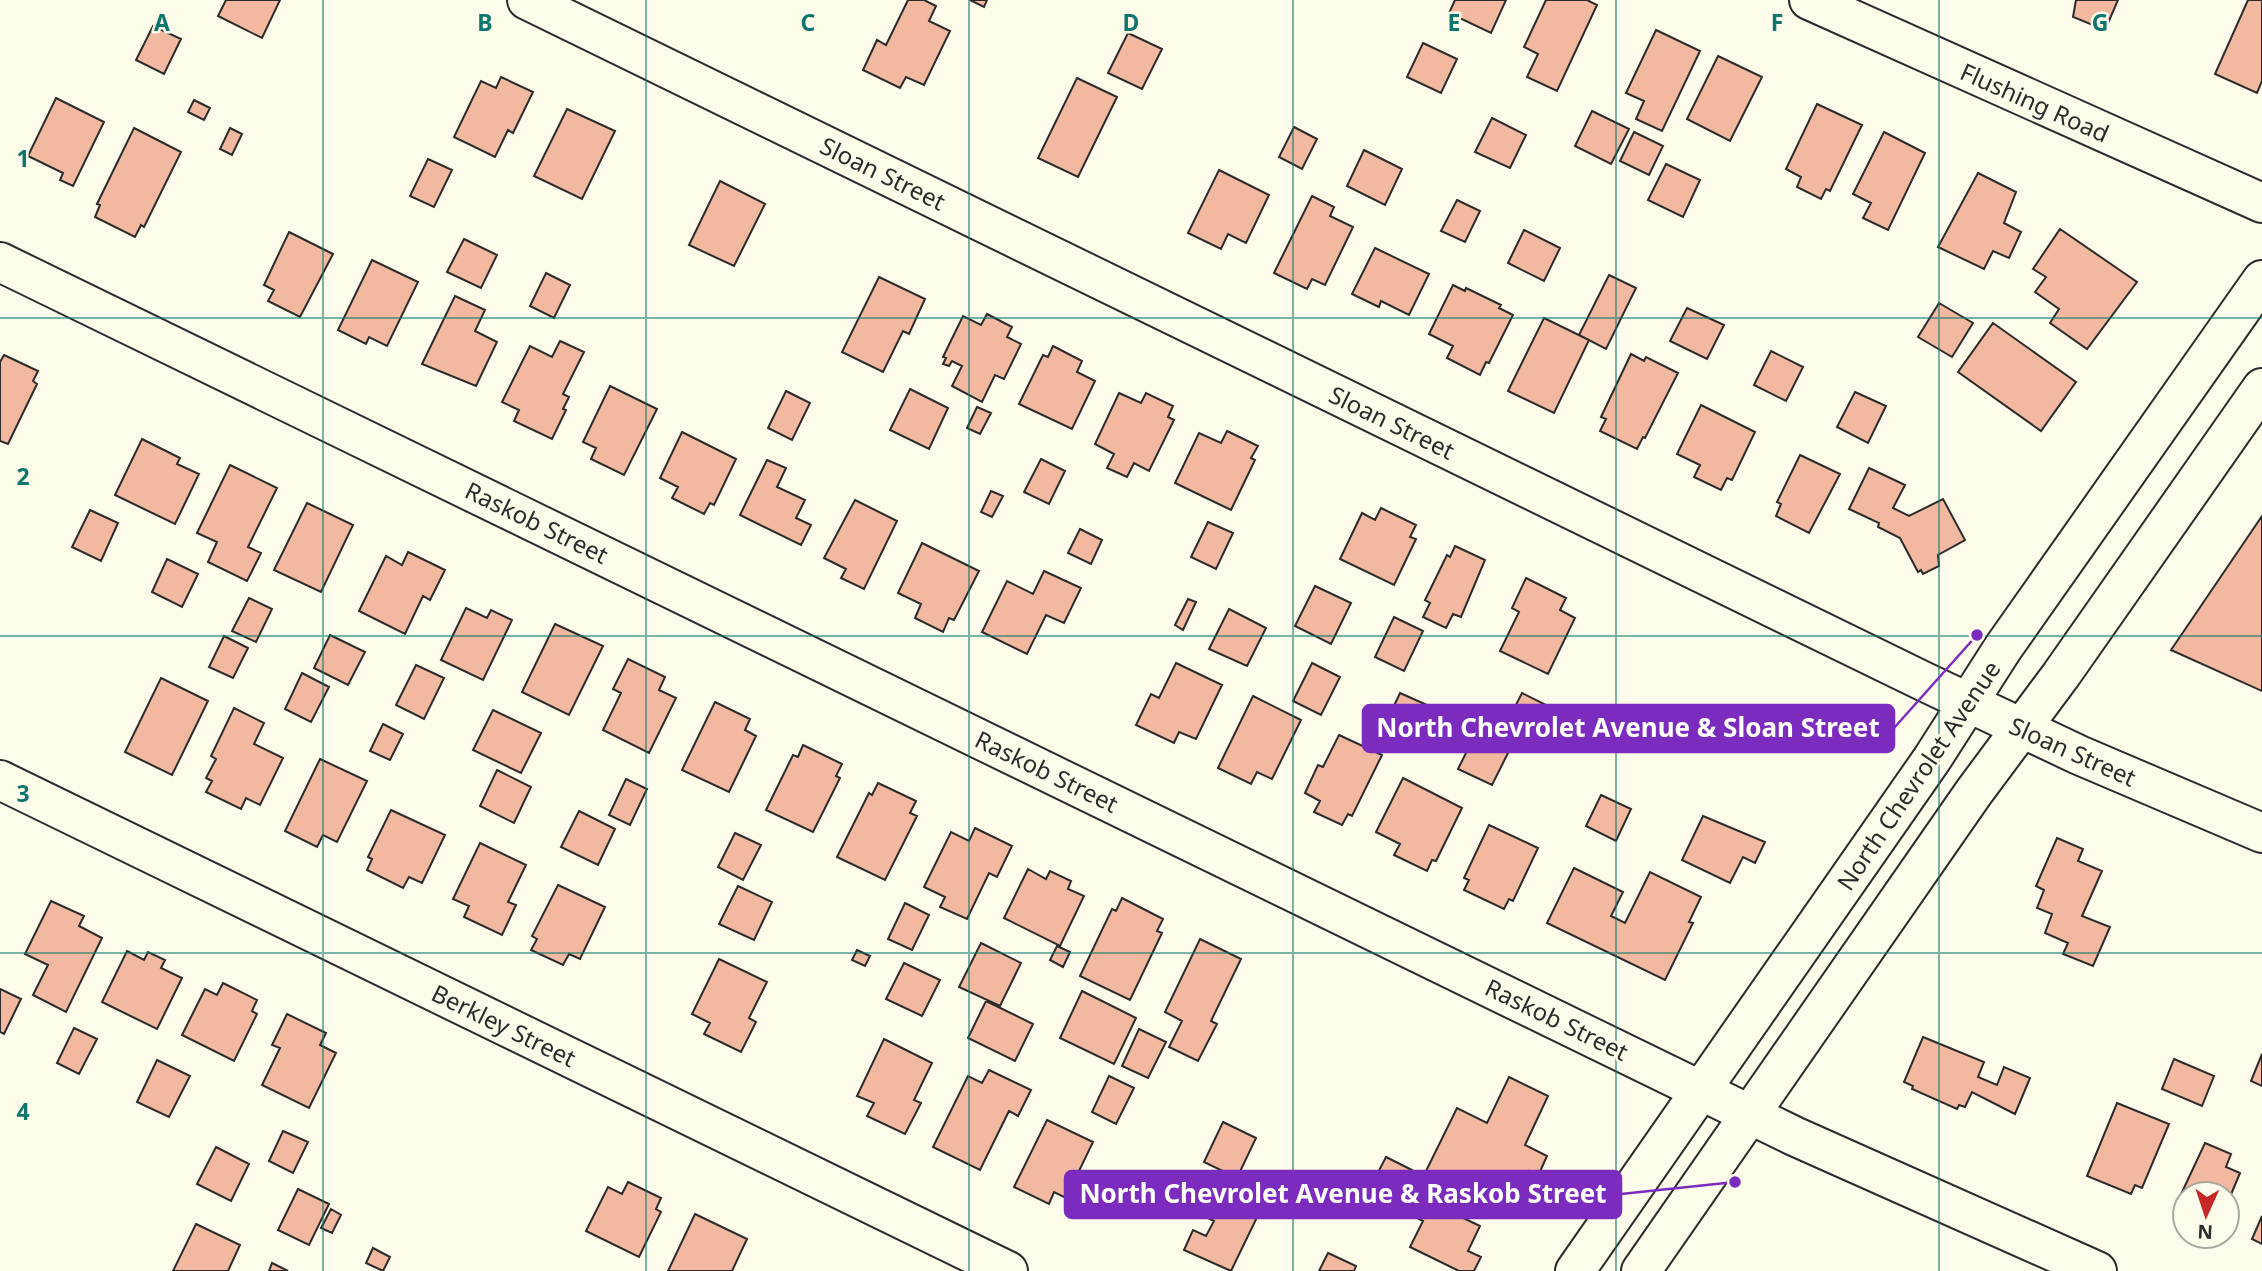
<svg xmlns="http://www.w3.org/2000/svg" width="2262" height="1271" viewBox="0 0 2262 1271" font-family="'Noto Sans',sans-serif">
	<style>
		.building { fill: #f2b8a0; stroke: #2b2b2b; stroke-width: 2 }
		.lines { fill: none; stroke-linecap: round; stroke-linejoin: round }
		.minor-casing { stroke: #2b2b2b; stroke-width: 42 }
		.major-casing { stroke: #2b2b2b; stroke-width: 42 }
		.minor { stroke: #fdfbea; stroke-width: 38 }
		.major { stroke: #fdfbea; stroke-width: 38 }
		.grid { fill: none; stroke: #0f766e; stroke-width: 2; stroke-opacity: 0.55 }
		.labels { text-anchor: middle; dominant-baseline: central; stroke-width: 5; stroke-linejoin: round; paint-order: stroke }
		.street-label { font-size: 24px; fill: #2b2b2b; stroke: #fdfbea }
		.grid-label { font-size: 23px; text-anchor: middle; font-weight: bold; fill: #0f766e; stroke: #fdfbea; stroke-width: 5; stroke-linejoin: round; paint-order: stroke }
		.leader { fill: none; stroke: #7b2cbf; stroke-width: 2.5 }
		.callout-dot { fill: #7b2cbf; stroke: #fdfbea; stroke-width: 2.5 }
		.callout { fill: #7b2cbf; stroke: #7b2cbf; stroke-width: 2.5 }
		.callout-label { font-size: 26px; text-anchor: middle; font-weight: bold; fill: #fff }
	</style>
	<rect width="100%" height="100%" fill="#fdfbea"/>
	<path class="building" d="M226,0H280L262,38L218,16Z
		M908,0H924L936,6L929,21L950,31L924,85L906,77L900,88L863,70L877,40L886,45Z
		M970,0H987L984,7Z
		M1455,0H1506L1491,33L1449,13Z
		M1546,0H1587L1597,5L1557,91L1527,77L1538,54L1524,47Z
		M2076,0H2118L2105,30L2073,17Z
		M2248,0H2262V81L2257,93L2215,74Z
		M153,26L181,39L164,74L136,60Z
		M1656,30L1700,51L1662,131L1636,119L1644,101L1626,93Z
		M1128,33L1162,49L1142,89L1108,73Z
		M1423,43L1457,59L1441,93L1407,77Z
		M1718,56L1762,77L1730,141L1687,119Z
		M501,77L533,92L513,133L508,130L495,157L454,137L481,81L496,88Z
		M1077,78L1117,97L1078,177L1038,158Z
		M56,98L104,122L73,186L60,180L63,173L28,156Z
		M194,100L210,108L204,120L188,112Z
		M1817,104L1862,125L1830,191L1826,189L1821,199L1797,187L1801,177L1786,169Z
		M567,109L615,131L582,199L534,176Z
		M1592,111L1629,129L1611,164L1575,146Z
		M1492,118L1526,135L1510,168L1475,152Z
		M1294,127L1317,139L1302,169L1279,157Z
		M134,128L181,152L144,227L141,225L135,237L95,217L100,205L97,204Z
		M230,128L242,134L232,155L220,149Z
		M1634,132L1663,146L1649,175L1620,161Z
		M1884,132L1925,153L1888,230L1863,218L1871,203L1853,194Z
		M1364,150L1402,169L1385,205L1347,186Z
		M428,159L452,170L434,207L410,196Z
		M1666,164L1700,180L1683,217L1648,200Z
		M1219,170L1269,195L1246,243L1228,234L1221,249L1188,233Z
		M1978,173L2016,192L2004,223L2021,232L2009,258L1993,251L1984,269L1938,247Z
		M720,181L765,204L734,266L689,245Z
		M1312,196L1334,207L1330,216L1353,227L1325,285L1312,279L1307,289L1274,273Z
		M1457,200L1480,211L1465,242L1441,231Z
		M2060,229L2137,282L2087,349L2050,323L2059,309L2035,292L2046,277L2033,269Z
		M1524,230L1560,248L1544,281L1508,263Z
		M289,232L333,254L300,317L268,301L274,290L264,285Z
		M464,239L497,255L481,288L447,272Z
		M1375,248L1429,274L1409,315L1381,301L1379,307L1352,294Z
		M372,260L418,282L387,346L369,337L366,344L338,330Z
		M546,273L570,285L554,318L530,306Z
		M1609,275L1636,288L1606,349L1579,335Z
		M879,277L925,299L909,334L903,331L883,372L842,352Z
		M1453,285L1465,291L1466,288L1501,305L1499,308L1513,315L1489,363L1486,362L1480,375L1447,358L1453,346L1429,334Z
		M455,296L485,310L475,331L497,342L476,386L422,364Z
		M1939,303L1973,323L1952,357L1918,337Z
		M1687,308L1724,325L1707,359L1670,341Z
		M987,314L1012,327L1007,337L1021,344L1004,379L995,375L982,402L952,386L962,366L952,361L949,366L943,364L946,358L943,357L963,316L981,325Z
		M1544,318L1589,340L1554,413L1508,391Z
		M1993,323L2076,382L2041,431L1958,372Z
		M560,341L584,352L563,394L569,397L563,409L566,410L552,439L514,421L519,410L502,402L530,346L552,357Z
		M1053,346L1082,361L1077,372L1095,381L1072,429L1019,404L1043,355L1048,357Z
		M1771,351L1803,367L1786,401L1754,385Z
		M1631,354L1644,361L1646,357L1678,373L1645,438L1643,437L1637,449L1600,431L1606,419L1601,417Z
		M4,355L38,371L33,381L37,384L8,444L0,441V362Z
		M610,386L657,409L624,475L591,459L596,448L583,442Z
		M910,389L948,408L929,449L890,430Z
		M786,391L810,403L792,440L768,428Z
		M1855,392L1886,406L1868,443L1837,427Z
		M1119,393L1141,403L1146,393L1173,406L1168,417L1174,420L1149,471L1134,463L1127,477L1107,468L1114,454L1095,444Z
		M1701,405L1755,432L1732,480L1727,478L1721,490L1694,477L1700,465L1677,454Z
		M977,407L991,413L980,434L967,428Z
		M1227,431L1258,446L1251,458L1255,460L1231,510L1175,483L1199,433L1221,443Z
		M682,432L736,459L714,505L710,503L704,514L672,498L678,487L660,478Z
		M142,439L180,458L177,464L199,474L175,524L115,495Z
		M1800,455L1840,474L1809,533L1776,516L1781,504L1777,502Z
		M1041,459L1065,471L1049,504L1024,492Z
		M767,460L786,468L777,487L805,500L796,518L811,525L801,545L740,515Z
		M230,465L277,488L248,547L261,553L247,581L208,562L217,542L197,533Z
		M1869,468L1905,485L1893,508L1909,516L1943,499L1965,540L1938,555L1939,566L1923,574L1921,570L1918,572L1900,538L1878,527L1879,523L1849,509Z
		M991,491L1003,496L992,517L981,512Z
		M855,500L897,521L864,589L841,578L846,569L824,558Z
		M307,503L353,525L321,592L274,570Z
		M1381,508L1416,525L1410,537L1416,539L1394,585L1340,559L1362,513L1375,520Z
		M90,510L118,523L101,561L72,547Z
		M2262,516V691L2171,650Z
		M1208,522L1233,533L1216,569L1191,557Z
		M1080,529L1102,540L1091,564L1068,553Z
		M922,543L979,571L954,620L949,618L943,632L915,618L921,604L898,593Z
		M1455,546L1485,560L1461,617L1453,614L1446,628L1423,617L1430,603L1425,600L1447,555L1450,557Z
		M408,552L445,570L430,600L423,596L405,634L359,611L386,556L402,565Z
		M167,559L198,574L182,607L152,592Z
		M1044,571L1081,588L1064,623L1046,615L1027,654L982,632L1007,581L1033,594Z
		M1526,578L1566,598L1560,610L1575,618L1548,674L1500,651L1519,612L1512,608Z
		M1315,586L1351,603L1331,644L1295,626Z
		M249,598L272,609L256,642L232,631Z
		M1188,599L1196,602L1183,630L1175,625Z
		M466,608L487,618L491,610L512,620L483,680L441,660Z
		M1229,609L1266,628L1247,666L1209,649Z
		M1394,617L1423,631L1404,671L1375,657Z
		M555,624L603,646L569,715L522,692Z
		M330,635L365,652L348,685L314,668Z
		M224,636L248,648L233,678L209,667Z
		M628,659L665,677L659,690L676,698L649,753L603,730L621,693L613,689Z
		M1176,663L1222,685L1196,739L1179,732L1174,743L1136,725L1151,694L1159,698Z
		M1312,663L1340,677L1321,715L1293,701Z
		M416,665L444,678L424,719L396,705Z
		M302,673L329,687L311,722L285,709Z
		M161,678L208,701L172,775L125,752Z
		M1400,693L1427,705L1409,742L1383,729Z
		M1522,693L1548,706L1531,741L1504,728Z
		M1253,696L1301,720L1272,779L1257,772L1251,784L1218,768Z
		M715,702L750,719L745,730L756,736L729,792L682,770Z
		M234,708L264,723L254,744L283,758L260,805L246,798L241,809L206,792L212,781L206,778L216,759L211,756Z
		M493,710L541,733L521,773L473,750Z
		M383,724L403,734L390,760L370,751Z
		M1479,727L1513,743L1492,785L1458,769Z
		M1339,735L1382,755L1352,816L1348,814L1342,825L1314,812L1320,801L1305,793L1318,765L1323,767Z
		M803,745L842,764L836,776L840,778L813,832L766,810L793,755L798,757Z
		M320,759L367,781L337,842L323,835L317,847L285,831Z
		M497,770L531,787L514,823L480,806Z
		M1403,778L1462,808L1436,861L1432,860L1427,871L1394,855L1400,844L1376,832Z
		M626,779L647,789L630,825L609,815Z
		M878,783L916,801L910,813L917,816L885,880L837,857L869,793L872,795Z
		M1601,795L1631,809L1616,841L1586,826Z
		M391,810L445,835L422,883L409,877L403,888L367,870L372,859L368,857Z
		M579,811L615,829L598,865L561,847Z
		M1703,816L1765,842L1755,863L1743,857L1730,883L1682,860Z
		M1489,825L1538,848L1513,901L1509,899L1504,909L1464,890L1469,880L1464,878Z
		M975,828L1012,846L997,877L989,873L967,919L940,907L945,897L924,887L951,832L969,841Z
		M735,833L761,845L743,880L718,867Z
		M2057,838L2083,849L2078,861L2102,871L2082,916L2110,927L2093,966L2063,954L2068,943L2045,933L2052,914L2037,908L2044,890L2036,886Z
		M480,843L526,865L508,902L516,905L502,935L464,917L469,906L453,899Z
		M1574,868L1623,892L1611,916L1625,923L1650,872L1701,897L1689,922L1693,923L1665,980L1547,923Z
		M1028,869L1046,879L1050,871L1071,881L1068,889L1084,896L1060,946L1004,918Z
		M558,885L605,907L580,959L569,954L563,965L531,950L537,939L532,936Z
		M738,886L772,902L754,940L719,924Z
		M1122,898L1163,919L1157,931L1162,933L1130,1000L1080,976L1112,909L1116,911Z
		M51,901L84,916L79,926L102,938L66,1012L33,995L48,965L25,954Z
		M905,903L929,915L912,950L888,939Z
		M1200,939L1241,959L1211,1021L1217,1024L1198,1061L1169,1047L1182,1021L1165,1012Z
		M981,943L1021,963L1000,1006L959,987Z
		M1057,946L1070,952L1063,967L1050,960Z
		M857,950L870,956L865,966L852,960Z
		M127,951L144,960L148,952L165,960L161,968L182,978L157,1029L102,1002Z
		M719,959L767,982L749,1018L756,1022L741,1052L704,1034L710,1023L692,1014Z
		M904,963L940,980L922,1016L886,999Z
		M223,983L257,1000L252,1011L257,1014L234,1061L182,1035L205,989L217,995Z
		M0,989L21,999L4,1034L0,1032Z
		M1082,991L1136,1018L1114,1064L1060,1038Z
		M986,1001L1033,1024L1015,1061L968,1038Z
		M287,1014L326,1033L320,1045L336,1053L309,1108L262,1085L280,1048L272,1045Z
		M74,1028L97,1039L79,1074L57,1063Z
		M1139,1029L1166,1042L1148,1078L1122,1066Z
		M1923,1037L1984,1062L1978,1077L1997,1085L2004,1067L2030,1078L2015,1114L1972,1092L1965,1107L1959,1105L1957,1109L1912,1089L1913,1086L1904,1082Z
		M884,1039L932,1063L914,1100L921,1103L905,1134L867,1116L874,1103L857,1096Z
		M2262,1054V1086L2251,1081Z
		M2174,1059L2214,1076L2202,1106L2162,1089Z
		M157,1060L190,1076L169,1117L137,1102Z
		M989,1070L1031,1090L1018,1116L1009,1111L980,1170L933,1147L968,1076L982,1083Z
		M1109,1076L1134,1088L1116,1124L1092,1112Z
		M1509,1077L1548,1096L1525,1145L1547,1156L1538,1176L1529,1171L1528,1175L1522,1172L1503,1211L1425,1173L1457,1108L1487,1123Z
		M2117,1103L2169,1124L2142,1188L2135,1185L2131,1194L2087,1176Z
		M1047,1120L1093,1142L1066,1198L1054,1192L1049,1204L1014,1187Z
		M1223,1122L1256,1138L1237,1178L1204,1162Z
		M283,1131L308,1142L293,1173L269,1161Z
		M2205,1143L2231,1154L2226,1167L2240,1173L2227,1204V1194H2185V1211L2175,1207Z
		M216,1147L249,1164L231,1201L197,1184Z
		M1386,1157L1412,1170L1401,1194L1374,1180Z
		M628,1182L661,1198L656,1209L661,1212L639,1257L586,1231L608,1187L622,1194Z
		M1215,1184L1262,1207L1231,1271L1184,1250L1193,1230L1206,1236L1214,1221L1206,1217L1214,1203L1208,1200Z
		M298,1189L329,1204L309,1245L278,1230Z
		M1432,1203L1480,1226L1468,1251L1481,1257L1474,1271H1459L1410,1247L1423,1221L1419,1219L1424,1207L1429,1209Z
		M331,1209L341,1215L332,1233L321,1228Z
		M695,1214L747,1239L732,1271H668Z
		M2262,1216V1244L2252,1239Z
		M196,1224L240,1245L228,1271H173Z
		M373,1248L390,1257L383,1271L366,1263Z
		M1328,1253L1356,1266L1354,1271H1319Z
		M272,1263L288,1271H269Z"/>
	<g class="lines">
		<g class="minor-casing">
			<path id="minor" d="M527,0L1927,683L2079,755L2262,833
				M0,262L1794,1136L2097,1271
				M0,780L1008,1271
				M1575,1271L1932,759L2003,648L2262,280
				M1641,1271L1974,792L2061,675L2262,388"/>
		</g>
		<g class="major-casing">
			<path id="major" d="M1809,0L2262,203"/>
		</g>
		<use href="#minor" class="minor"/>
		<use href="#major" class="major"/>
	</g>
	<path class="grid" d="M323,0V1271M646,0V1271M969,0V1271M1293,0V1271M1616,0V1271M1939,0V1271M0,318H2262M0,636H2262M0,953H2262"/>
	<g class="labels">
		<g class="street-label">
			<text transform="translate(2035 102) rotate(24)">Flushing Road</text>
			<text transform="translate(883 173) rotate(26)">Sloan Street</text>
			<text transform="translate(1392 422) rotate(26)">Sloan Street</text>
			<text transform="translate(537 522) rotate(26)">Raskob Street</text>
			<text transform="translate(2073 751) rotate(24)">Sloan Street</text>
			<text transform="translate(1047 771) rotate(26)">Raskob Street</text>
			<text transform="translate(1918 775) rotate(-56)">North Chevrolet Avenue</text>
			<text transform="translate(1557 1019) rotate(26)">Raskob Street</text>
			<text transform="translate(504 1025) rotate(26)">Berkley Street</text>
		</g>
	</g>
	<g class="grid-label">
		<text x="162" y="31">A</text>
		<text x="485" y="31">B</text>
		<text x="808" y="31">C</text>
		<text x="1131" y="31">D</text>
		<text x="1454" y="31">E</text>
		<text x="1777" y="31">F</text>
		<text x="2100" y="31">G</text>
		<text x="23" y="167">1</text>
		<text x="23" y="485">2</text>
		<text x="23" y="802">3</text>
		<text x="23" y="1120">4</text>
	</g>
	<path class="leader" d="M1977 635L1894 728M1735 1182L1621 1194"/>
	<g class="callout-dot">
		<circle cx="1977" cy="635" r="7"/>
		<circle cx="1735" cy="1182" r="7"/>
	</g>
	<g class="callout">
		<rect x="1363" y="705" width="531" height="47" rx="7"/>
		<rect x="1065" y="1171" width="556" height="47" rx="7"/>
	</g>
	<g class="callout-label">
		<text x="1628" y="737">North Chevrolet Avenue &amp; Sloan Street</text>
		<text x="1343" y="1203">North Chevrolet Avenue &amp; Raskob Street</text>
	</g>
	<g transform="translate(2206 1215) rotate(183)"><circle r="33" fill="#fdfbea" stroke="#a9a89e" stroke-width="2"/>
	<path d="M0-5L12 26L0 18L-12 26Z" fill="#c62828"/>
	<text y="-10" font-size="19" font-weight="bold" text-anchor="middle" fill="#2b2b2b">N</text>
	</g>
</svg>
